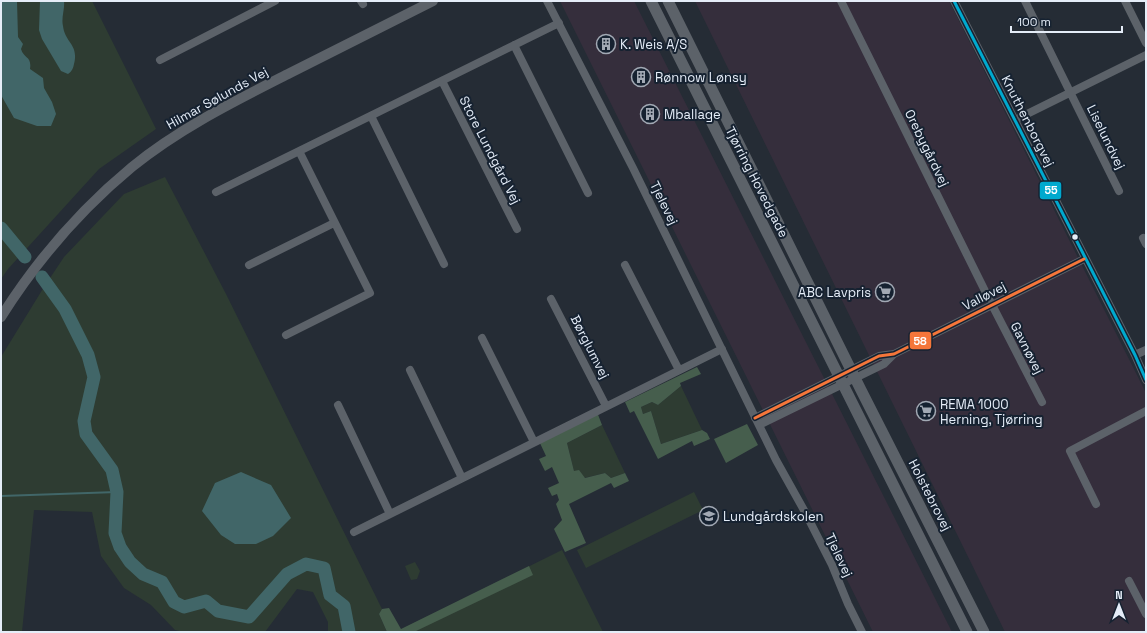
<svg xmlns="http://www.w3.org/2000/svg" width="1147" height="633" viewBox="0 0 1147 633" font-family="'Space Grotesk',sans-serif">
	<style>
		.industrial { fill: #352e3c }
		.green { fill: #2e3c32 }
		.forest { fill: #465e4d }
		.water { fill: #416668 }
		.lines { fill: none; stroke-linecap: round; stroke-linejoin: round }
		.stream { stroke: #416668; stroke-width: 2 }
		.river { stroke: #416668; stroke-width: 13 }
		.minor { stroke: #5c6269; stroke-width: 8 }
		.tertiary { stroke: #5c6269; stroke-width: 10 }
		.secondary { stroke: #5c6269; stroke-width: 11 }
		.bus-1-casing { stroke: #162231; stroke-width: 6 }
		.bus-2-casing { stroke: #162231; stroke-width: 6 }
		.bus-1 { stroke: #00a9ce; stroke-width: 3 }
		.bus-2 { stroke: #f5763a; stroke-width: 3 }
		.bus-dot { fill: #e5edf8; stroke: #162231; stroke-width: 1.5 }
		.labels { text-anchor: middle; dominant-baseline: central; stroke-width: 4; stroke-linejoin: round; paint-order: stroke }
		.poi-label { font-size: 13px; fill: #e5edf8; stroke: #162231; text-anchor: start }
		.street-label { font-size: 13px; fill: #e5edf8; stroke: #162231 }
		.line-badge { stroke: #162231; stroke-width: 1.5 }
		.badge-label { font-size: 11px; text-anchor: middle; font-weight: bold; fill: #fff }
	</style>
	<rect width="100%" height="100%" fill="#252c35"/>
	<path class="industrial" d="M560,1H634L952,632H873Z
		M695,1H949L1146,393V632H1005Z"/>
	<path class="green" d="M1,1H92L156,129L99,169L8,269L1,279Z
		M165,177L226,294L382,609L379,614L387,632H328V622L313,592L297,589L265,632H183L175,630L151,605L124,588L101,556L92,512L34,510L22,632H1V357L44,287L64,257L124,194Z
		M681,386L702,430L661,444L651,411L643,414L641,407L652,402L658,405Z
		M602,425L625,473L611,478L605,473L584,478L574,471L567,443Z
		M694,492L703,510L586,568L577,550Z
		M562,550L603,632H396Z
		M415,562L420,571L417,579L411,580L405,566Z"/>
	<path class="forest" d="M697,367L701,374L680,383L681,386L658,405L652,402L641,407L643,414L651,411L661,444L702,430L707,433L710,439L694,446L692,441L658,459L634,411L630,413L625,402Z
		M597,412L602,425L567,443L574,471L579,470L585,478L605,473L611,478L625,473L629,481L614,488L611,483L569,504L586,543L565,552L554,529L562,520L556,504L559,500L557,494L552,496L548,488L559,483L552,467L545,471L539,459L546,456L539,441Z
		M747,424L758,445L726,463L714,439Z
		M529,566L533,575L414,632H387L379,614L382,609L389,608L401,629Z"/>
	<path class="water" d="M1,1H17L18,37L23,44L21,49C24,59 32,56 30,69L43,78L44,88L52,102L56,114L51,126H37L14,118L1,95Z
		M40,1H64C65,9 61,18 63,26C65,43 79,44 74,64C73,69 72,71 68,74L61,71L42,39L39,30Z
		M241,472L271,485L291,518L273,536L256,544H235L221,535L202,511L215,483Z"/>
	<g class="lines">
		<path class="stream" d="M1,496L117,492"/>
		<path class="river" d="M1,228L25,257
			M42,277L65,309L88,355L94,377L84,421L86,434L112,470L117,492L115,533L120,547L130,562L143,574L162,582L174,602L184,607L206,601L218,611L249,617L287,574L306,564L324,568L330,595L344,606L349,632"/>
		<path class="minor" d="M361,1L363,4
			M547,1L633,168L776,460L805,512L832,565L848,604L862,632
			M841,1L989,299L1042,402
			M954,1L1135,355L1146,380
			M1025,1L1119,191
			M1125,1L1146,43
			M514,45L588,193
			M160,60L275,1
			M442,81L517,229
			M371,116L444,264
			M1015,120L1146,55
			M216,192L559,23
			M1143,238L1146,244
			M249,265L334,223
			M625,265L679,370
			M551,299L606,406
			M286,335L370,293L299,151
			M482,338L534,442
			M1135,355L1146,350
			M410,370L462,478
			M338,405L390,514
			M755,418L879,356L894,354L1084,259
			M759,425L884,364L894,354
			M1096,504L1070,451L1146,411
			M354,532L722,349
			M1129,581L1146,614"/>
		<path class="tertiary" d="M1,317C37,260 80,210 132,167C180,128 235,101 290,73C338,49 386,25 433,1"/>
		<path class="secondary" d="M651,1L967,632
			M668,1L861,390L984,632"/>
		<g class="bus-1-casing">
			<path id="bus-1" d="M954,1L1135,355L1146,380"/>
		</g>
		<g class="bus-2-casing">
			<path id="bus-2" d="M755,418L879,356L894,354L1084,259"/>
		</g>
		<use href="#bus-1" class="bus-1"/>
		<use href="#bus-2" class="bus-2"/>
	</g>
	<defs>
		<g id="building-ring" transform="scale(1)"><circle r="9.5" fill="#162231" stroke="#a2a9b4" stroke-width="1.5"/><path d="M-4-6H4V6H1V3H-1V6H-4ZM-2.5-4.3h1.7v1.8h-1.7ZM.8-4.3h1.7v1.8H.8ZM-2.5-1h1.7V.8h-1.7ZM.8-1h1.7V.8H.8Z" fill="#a2a9b4"/></g>
		<g id="supermarket-ring" transform="scale(1)"><circle r="9.5" fill="#162231" stroke="#a2a9b4" stroke-width="1.5"/><path d="M-6-5.5h2.5l.6 2H6L4.5 2H-2.5L-4.4-4H-6ZM-1.5 3.2a1.3 1.3 0 1 0 .1 0ZM3 3.2a1.3 1.3 0 1 0 .1 0Z" fill="#a2a9b4"/></g>
		<g id="school-ring" transform="scale(1)"><circle r="9.5" fill="#162231" stroke="#a2a9b4" stroke-width="1.5"/><path d="M0-5L7-2L0 1L-7-2ZM-4 1L0 2.5L4 1V4Q0 6-4 4Z" fill="#a2a9b4"/></g>
	</defs>
	<g fill-rule="evenodd">
		<use href="#building-ring" x="606" y="44"/>
		<use href="#building-ring" x="641" y="77"/>
		<use href="#building-ring" x="650" y="114"/>
		<use href="#supermarket-ring" x="885" y="292"/>
		<use href="#supermarket-ring" x="926" y="411"/>
		<use href="#school-ring" x="709" y="516"/>
	</g>
	<circle class="bus-dot" cx="1075" cy="237" r="3.5"/>
	<g class="labels">
		<g class="poi-label">
			<text x="620" y="44">K. Weis A/S</text>
			<text x="655" y="77">Rønnow Lønsy</text>
			<text x="664" y="114">Mballage</text>
			<text x="871" y="292" text-anchor="end">ABC Lavpris</text>
			<text x="940" y="404">REMA 1000<tspan x="940" dy="15">Herning, Tjørring</tspan></text>
			<text x="723" y="516">Lundgårdskolen</text>
		</g>
		<g class="street-label">
			<text transform="translate(217 98) rotate(-29)">Hilmar Sølunds Vej</text>
			<text transform="translate(1028 121) rotate(63)">Knuthenborgvej</text>
			<text transform="translate(1106 137) rotate(64)">Liselundvej</text>
			<text transform="translate(927 148) rotate(64)">Orebygårdvej</text>
			<text transform="translate(490 150) rotate(63)">Store Lundgård Vej</text>
			<text transform="translate(757 182) rotate(63)">Tjørring Hovedgade</text>
			<text transform="translate(664 203) rotate(64)">Tjelevej</text>
			<text transform="translate(984 296) rotate(-27)">Valløvej</text>
			<text transform="translate(590 347) rotate(63)">Børglumvej</text>
			<text transform="translate(1027 348) rotate(63)">Gavnøvej</text>
			<text transform="translate(930 495) rotate(63)">Holstebrovej</text>
			<text transform="translate(839 555) rotate(65)">Tjelevej</text>
		</g>
	</g>
	<g class="line-badge">
		<rect x="1039" y="181" width="23" height="19" rx="4" fill="#00a9ce"/>
		<rect x="909" y="331" width="23" height="19" rx="4" fill="#f5763a"/>
	</g>
	<g class="badge-label">
		<text x="1051" y="194">55</text>
		<text x="920" y="345">58</text>
	</g>
	<rect width="1147" height="633" fill="none" stroke="#e5edf8" stroke-width="4"/>
	<g transform="translate(1119 605)" stroke="#162231" stroke-width="3" paint-order="stroke">
	<path d="M0-3L7 15L0 10L-7 15Z" fill="#e5edf8"/>
	<text y="-6" font-size="11" font-weight="bold" text-anchor="middle" fill="#e5edf8">N</text>
	</g>
	<path d="M1011 26v6h111v-6" fill="none" stroke="#e5edf8" stroke-width="2"/>
	<text x="1017" y="26" font-size="12" fill="#e5edf8" stroke="#162231" stroke-width="3" paint-order="stroke">100 m</text>
</svg>
